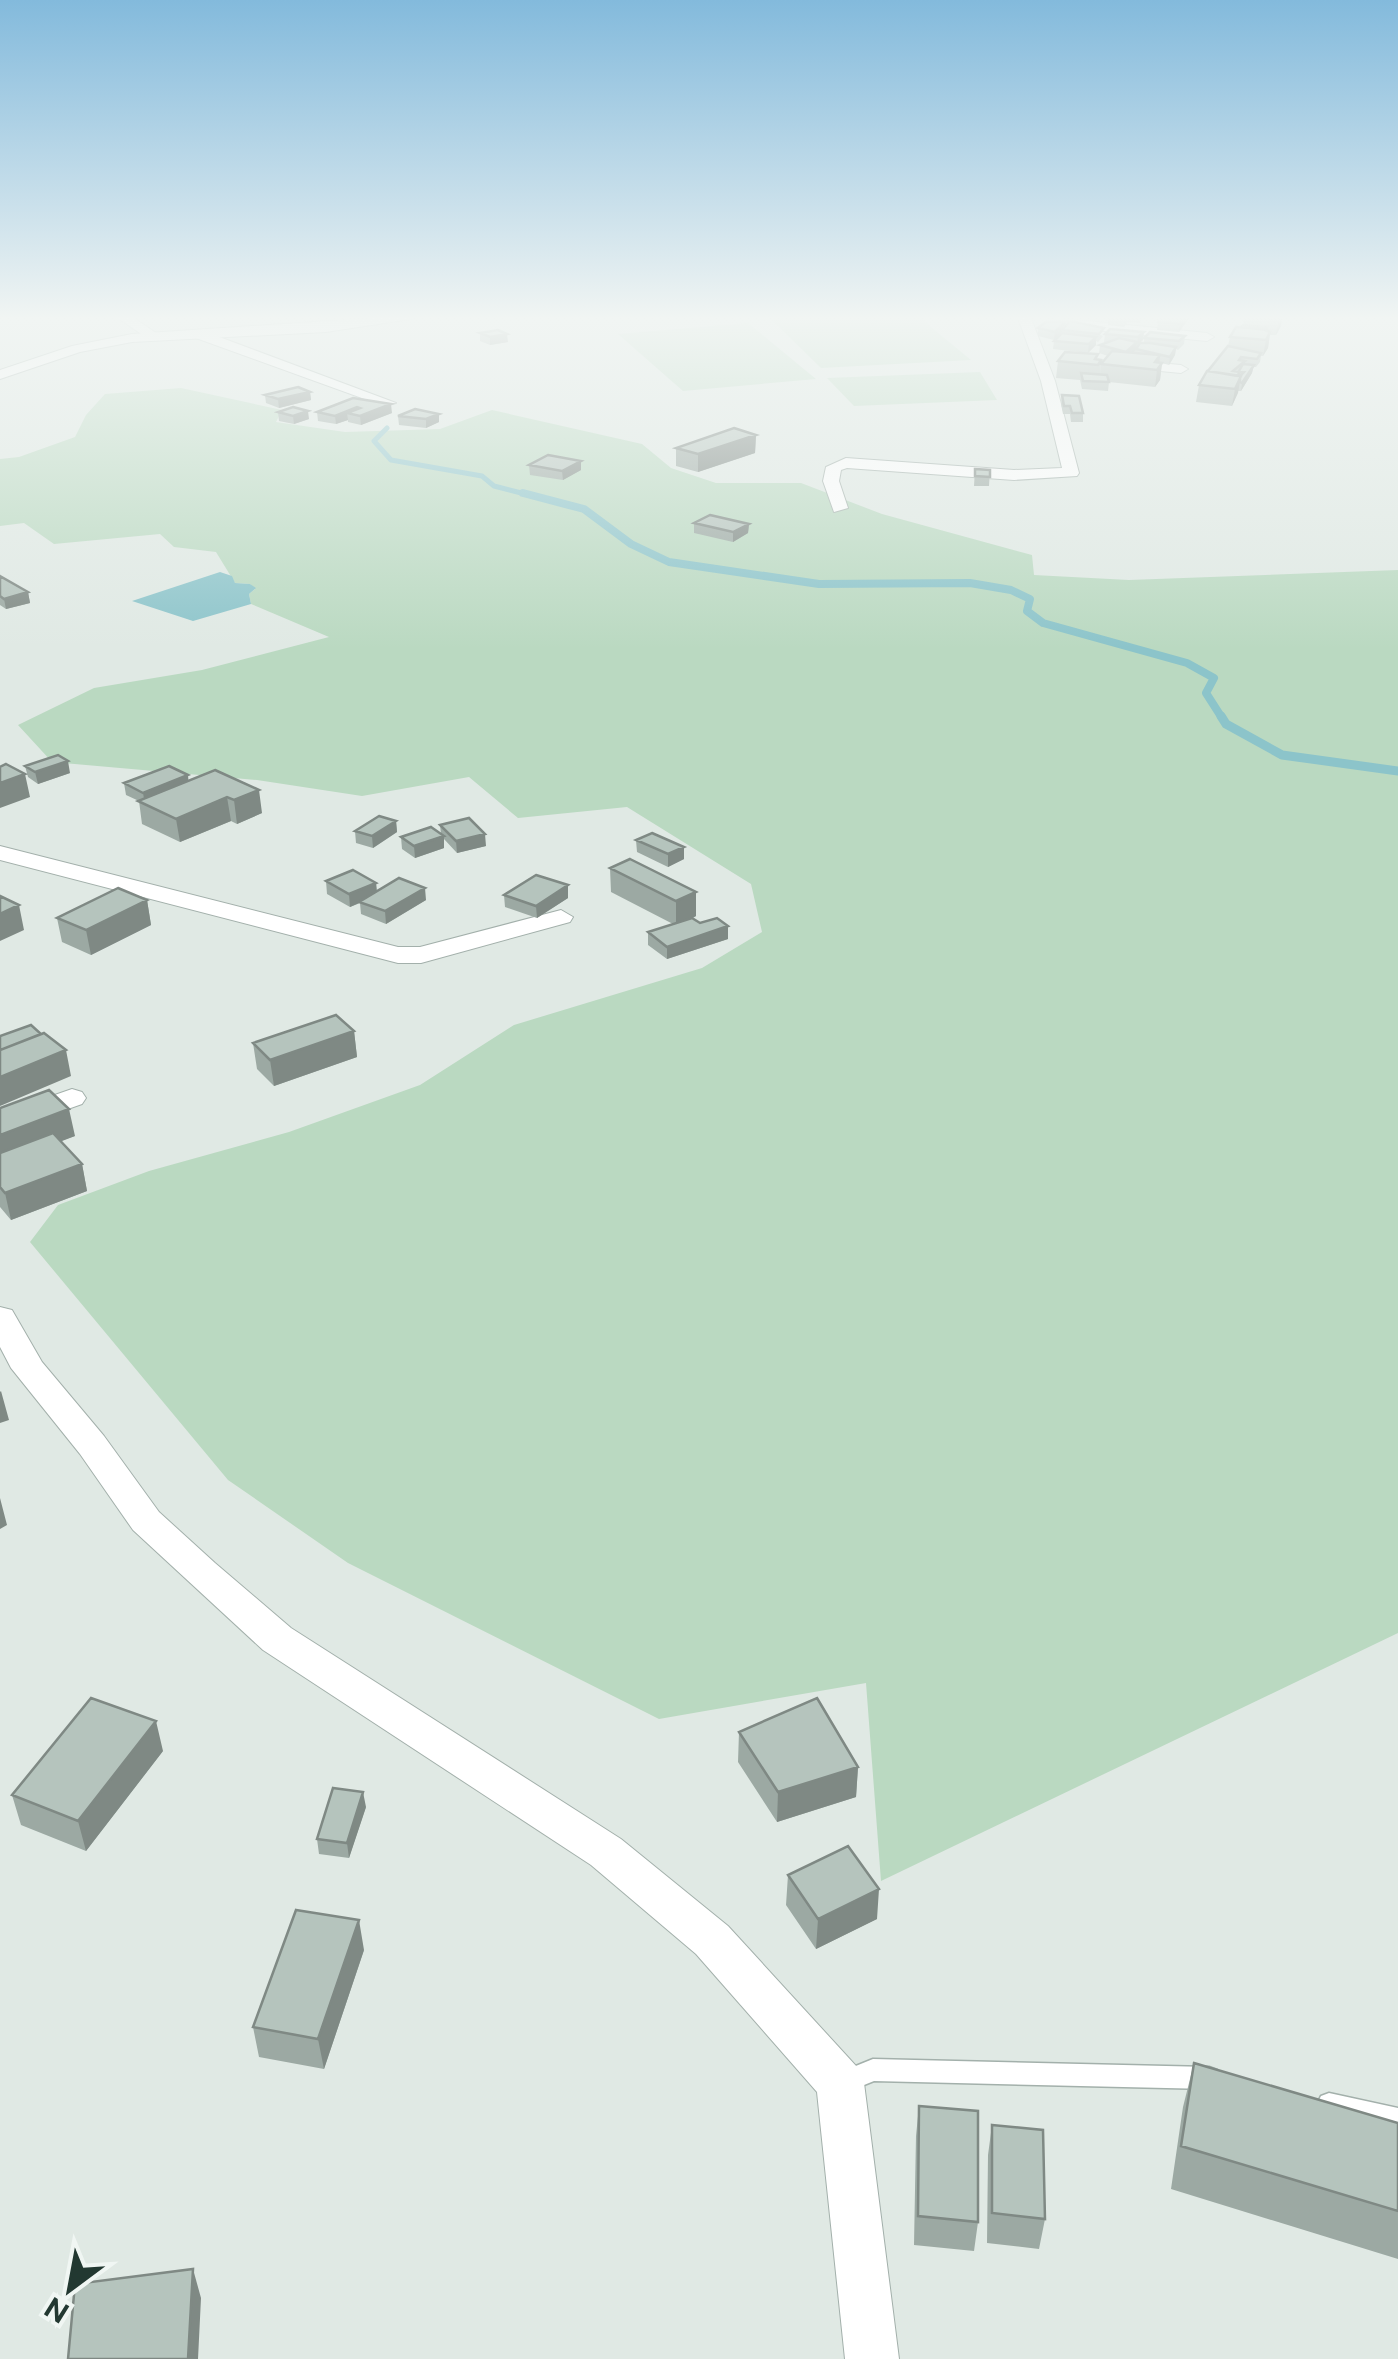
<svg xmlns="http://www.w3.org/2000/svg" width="1398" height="2359" viewBox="0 0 1398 2359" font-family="'Public Sans',sans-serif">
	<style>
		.green { fill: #bad9c1 }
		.water { fill: #8cc4ca }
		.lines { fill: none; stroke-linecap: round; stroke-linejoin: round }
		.stream-far2 { stroke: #8cc4ca; stroke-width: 5 }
		.stream-far1 { stroke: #8cc4ca; stroke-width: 8 }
		.stream { stroke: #8cc4ca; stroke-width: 9 }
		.service-casing { stroke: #a3b0ab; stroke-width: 3 }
		.minor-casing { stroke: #a3b0ab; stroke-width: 2 }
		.tertiary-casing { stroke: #a3b0ab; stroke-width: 2 }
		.service { fill: #fff; fill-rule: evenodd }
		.minor { fill: #fff; fill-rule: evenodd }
		.tertiary { fill: #fff; fill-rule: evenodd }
		.wall { fill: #9ca9a3 }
		.shaded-wall { fill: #7f8984 }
		.building { fill: #b5c4bd; stroke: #7f8984; stroke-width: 2.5 }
	</style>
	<rect width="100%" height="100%" fill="#e0e9e4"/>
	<path class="green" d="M770,318H920L971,360L821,368Z
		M748,323L816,379L683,391L618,334Z
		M980,372L997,400L854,406L827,378Z
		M181,388L282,410L276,422L345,432L440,429L492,410L642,444L671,468L716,483H801L882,514L1032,555L1034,575L1129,580L1398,570V1633L881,1881L866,1683L659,1719L348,1563L228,1480L30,1242L58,1205L149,1171L289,1132L420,1085L514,1025L702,968L762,932L751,884L627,807L518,818L469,777L362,796L257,780L52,762L18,725L94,688L202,670L329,637L251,604L249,594L255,589L250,584L235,583L216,552L174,547L160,534L54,544L24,523L0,526V459L19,457L75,437L86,415L105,394Z"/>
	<path class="water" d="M220,572L232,576L235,583L250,584L256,588L249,594L251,604L193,621L132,601Z"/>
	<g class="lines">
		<path class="stream-far2" d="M387,428L374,441L391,460L482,476L494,486L533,496"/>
		<path class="stream-far1" d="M523,493L584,509L631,544L669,562L819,584L970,583L1011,590L1030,599L1027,611L1043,623L1187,663L1214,678L1206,693L1222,718"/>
		<path class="stream" d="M1221,716L1226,724L1282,755L1398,771"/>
		<g class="service-casing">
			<path id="service" d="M873,2059L1209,2067L1217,2070L1221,2078L1217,2086L1209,2089L874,2081L844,2093L836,2090L832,2082L836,2074Z
				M1329,2093L1398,2108V2130L1321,2112L1317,2104L1321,2096Z"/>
		</g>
		<g class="minor-casing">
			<path id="minor" d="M118,318H134L159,335L147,338Z
				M1018,318H1031L1055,381L1079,473L1077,476L1014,480L847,468L841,470L839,481L848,508L834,512L823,481L826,467L846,458L1014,470L1062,468L1041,381Z
				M1057,318L1207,333L1214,337L1207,341L1052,326L1045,322Z
				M196,332H206L396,403L384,406L196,338Z
				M1124,360L1181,365L1188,369L1181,373L1119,367L1117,364Z
				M0,846L398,947H420L561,910L573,917L570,922L421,963H398L0,860Z
				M72,1089L82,1092L86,1098L82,1104L0,1133V1114Z
				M0,1307L12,1310L42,1362L104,1436L159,1512L215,1563L291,1628L621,1839L728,1926L857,2067L864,2083L899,2359H845L817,2092L696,1954L591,1865L263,1650L133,1530L80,1454L11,1368L0,1347Z"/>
		</g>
		<g class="tertiary-casing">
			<path id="tertiary" d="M373,318H417L326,332L132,342L80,352L0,379V370L72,346L132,334Z"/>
		</g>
		<use href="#service" class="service"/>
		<use href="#minor" class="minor"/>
		<use href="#tertiary" class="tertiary"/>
	</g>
	<path class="wall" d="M1108,318H1142L1140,323L1128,322L1124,327L1108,325Z
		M1189,318L1179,332L1157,330L1158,322Z
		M1244,318H1282L1281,326L1276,335H1270L1268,348L1263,356H1261L1260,362L1256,367H1253L1252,373L1241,391H1238L1232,406L1196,402L1199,385L1228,346L1230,337L1243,325Z
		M1070,321L1103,336L1098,342L1096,341V345L1088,353L1053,349L1054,341L1062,332L1054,340L1038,336V328L1065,326Z
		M1144,332L1143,340L1137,345L1136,349L1144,343V338L1185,336L1184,344L1178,350L1176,349L1175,355L1169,365L1162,363L1160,380L1155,387L1109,382L1108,391L1082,389L1080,380L1056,378L1058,361L1098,354L1097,359L1101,360L1100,374L1101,364L1108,356L1099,353L1100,345L1108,342H1104L1105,334Z
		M480,333L508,342L490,345L480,341Z
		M310,392L311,400L279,408L266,403L265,395Z
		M1062,395L1083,413V422H1071L1070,414H1063L1061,404Z
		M353,398L392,413L361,425L348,422V420L336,424L318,421L317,412Z
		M278,412L309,419L294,424L279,421Z
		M439,414V422L426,428L399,425L398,416Z
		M756,435L755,453L698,472L676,466V448Z
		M581,461V470L563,480L530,475L529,465Z
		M975,469L990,470L989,486H974Z
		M694,523L749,524L748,533L733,542L694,533Z
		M0,576L28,592L30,603L6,609L0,605Z
		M25,766L70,773L38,784L28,777Z
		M188,780L262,813L237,824L231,821L180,842L142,824L139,801L126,795L124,783Z
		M396,821L397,832L373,848L356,843L355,831Z
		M440,825L486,846L457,853L444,839V848L415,858L402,849L401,837L441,834Z
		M636,840L684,847V859L668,867L637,852Z
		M630,859L696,916L693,918L700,923L728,926V939L667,959L648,945V932L673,924L611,892L610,868Z
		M326,881L376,883L377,892L426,900L386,924L361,914L360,903L350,907L327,894Z
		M504,895L568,898L537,918L505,907Z
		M147,900L151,925L91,955L62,942L57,918Z
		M354,1031L357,1057L274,1086L257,1069L253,1043Z
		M0,1108L75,1136L60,1141L82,1164L87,1191L11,1220L0,1207Z
		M739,1732L858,1767L856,1797L777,1822L738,1762Z
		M163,1751L86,1851L21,1825L12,1795Z
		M366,1807L349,1858L319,1854L317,1839Z
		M788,1875L877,1919L816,1949L786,1905Z
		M364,1950L324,2069L259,2057L253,2027Z
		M1194,2063L1398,2123V2259L1171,2189L1183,2107Z
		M919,2106L978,2222L974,2251L914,2245L916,2136Z
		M992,2125L1045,2219L1039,2249L987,2243L988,2155Z"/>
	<path class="shaded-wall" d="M1184,318H1189L1179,332L1180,324Z
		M1279,318H1282L1281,326L1276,335Z
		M1066,321L1065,329L1062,330V332L1054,340L1055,332Z
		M1144,332L1143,340L1137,345L1138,337Z
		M1270,332L1268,348L1263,356L1266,340Z
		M507,334L508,342L490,345V337Z
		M1096,337V345L1088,353L1089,344Z
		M1137,342L1136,350L1125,360L1126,352Z
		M1176,347L1175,355L1169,365L1170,357Z
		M1160,355L1159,368L1162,363L1160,380L1155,387L1157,370L1155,362Z
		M1254,365L1252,373L1241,391L1242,383Z
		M1241,376L1238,393L1232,406L1235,389Z
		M310,392L311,400L279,408L278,399Z
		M391,404L392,413L361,425L360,416Z
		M357,407L358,415L347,413L348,420L336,424L335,416Z
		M308,411L309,419L294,424L293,416Z
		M439,414V422L426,428V419Z
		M756,435L755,453L698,472V454Z
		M581,461V470L563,480L562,471Z
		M749,524L748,533L733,542V532Z
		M28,592L30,603L6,609L4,599Z
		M68,761L70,773L38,784L35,772Z
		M25,774L30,797L0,808V783Z
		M188,775L189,787L145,804L143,793Z
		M259,790L262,813L237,824L234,800Z
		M227,797L231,821L180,842L176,819Z
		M396,821L397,832L373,848L372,836Z
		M485,834L486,846L457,853L456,841Z
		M444,836V848L415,858L414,846Z
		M684,847V859L668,867V854Z
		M376,883L377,895L350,907L349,894Z
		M568,885V898L537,918L536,906Z
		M425,888L426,900L386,924L385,911Z
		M696,892V916L676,926V901Z
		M147,900L151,925L91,955L86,930Z
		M19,905L24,930L0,941V914Z
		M728,926V939L667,959V947Z
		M354,1031L357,1057L274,1086L270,1060Z
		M66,1050L71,1076L0,1106V1077Z
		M69,1109L75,1136L0,1165V1135Z
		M82,1164L87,1191L11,1220L5,1193Z
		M1,1391L9,1420L0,1423V1392Z
		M0,1498L7,1525L0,1529Z
		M156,1721L163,1751L86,1851L78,1821Z
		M858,1767L856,1797L777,1822L778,1792Z
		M363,1792L366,1807L349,1858L347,1843Z
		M879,1889L877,1919L816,1949L818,1919Z
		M359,1920L364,1950L324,2069L318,2039Z
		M193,2269L201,2298L198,2359H188Z"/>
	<path class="building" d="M1159,318H1184L1180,324L1158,322Z
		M1066,321L1055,332L1038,328L1046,322Z
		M1070,321L1104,328L1099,334L1062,330Z
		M1243,325L1267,327L1266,330L1241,327Z
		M1236,327L1263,329L1270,332L1266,340L1230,337Z
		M1110,329L1144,332L1138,337L1105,334Z
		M498,330L507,334L490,337L480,333Z
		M1150,332L1185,336L1179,341L1144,338Z
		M1062,333L1096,337L1089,344L1054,341Z
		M1119,338L1137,342L1126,352L1100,345Z
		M1140,343H1150L1176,347L1170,357L1136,349Z
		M1228,346L1261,353L1257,359L1241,357L1239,360L1245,361L1233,371L1240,372L1237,376L1208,371Z
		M1112,351L1160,355L1155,362L1162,363L1157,370L1101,364Z
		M1065,352L1098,354L1095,359L1101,360L1098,365L1058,361Z
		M1243,364L1254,365L1242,383L1240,382V376L1244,372L1239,371Z
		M1207,371L1241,376L1235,389L1199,385Z
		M1081,373L1107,375L1109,382L1083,381Z
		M298,387L310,392L278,399L265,395Z
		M1062,395L1079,396L1083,413H1072L1070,406H1064Z
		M353,398L391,404L360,416L347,413L360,408L357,407L335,416L317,412Z
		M293,407L308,411L293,416L278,412Z
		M415,409L439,414L426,419L398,416Z
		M734,428L756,435L698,454L676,448Z
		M548,455L581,461L562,471L529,465Z
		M975,469L990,470V477L975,476Z
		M710,515L749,524L733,532L694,523Z
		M0,576L28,592L4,599L0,596Z
		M58,755L68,761L35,772L25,766Z
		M6,764L25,774L0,783V767Z
		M169,766L188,775L143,793L124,783Z
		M215,770L259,790L234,800L227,797L176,819L138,801Z
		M379,816L396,821L372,836L355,831Z
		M469,818L485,834L456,841L440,825Z
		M431,827L444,836L414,846L401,837Z
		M652,833L684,847L668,854L636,840Z
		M630,859L696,892L676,901L610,868Z
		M353,870L376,883L349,894L326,881Z
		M536,875L568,885L536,906L504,895Z
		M399,878L425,888L385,911L359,902Z
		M118,888L147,900L86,930L57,918Z
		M0,896L19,905L0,914Z
		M692,918L700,923L717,918L728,926L667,947L648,932Z
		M336,1015L354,1031L270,1060L253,1043Z
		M31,1025L41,1034L0,1050V1036Z
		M44,1033L66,1050L0,1077V1050Z
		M49,1090L69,1109L0,1135V1108Z
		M53,1133L82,1164L5,1193L0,1187V1153Z
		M91,1698L156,1721L78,1821L12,1795Z
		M817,1698L858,1767L778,1792L739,1732Z
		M333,1788L363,1792L347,1843L317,1839Z
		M848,1846L879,1889L818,1919L788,1875Z
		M296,1910L359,1920L318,2039L253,2027Z
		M1194,2063L1398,2123V2211L1181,2146Z
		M919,2106L978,2111V2222L918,2216Z
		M992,2125L1043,2130L1045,2219L992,2213Z
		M193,2269L188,2359H68L75,2284Z"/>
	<linearGradient id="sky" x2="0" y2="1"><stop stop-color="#83badc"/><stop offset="0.49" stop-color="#f1f5f3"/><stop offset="1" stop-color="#f1f5f3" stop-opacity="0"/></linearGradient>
	<rect width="1398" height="649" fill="url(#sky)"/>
	<g transform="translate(70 2289) rotate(212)" stroke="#f0f6f3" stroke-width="8" paint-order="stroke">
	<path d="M0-8L18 38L0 25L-18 38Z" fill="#223831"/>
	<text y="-15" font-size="28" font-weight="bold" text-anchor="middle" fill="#223831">N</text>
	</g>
</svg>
